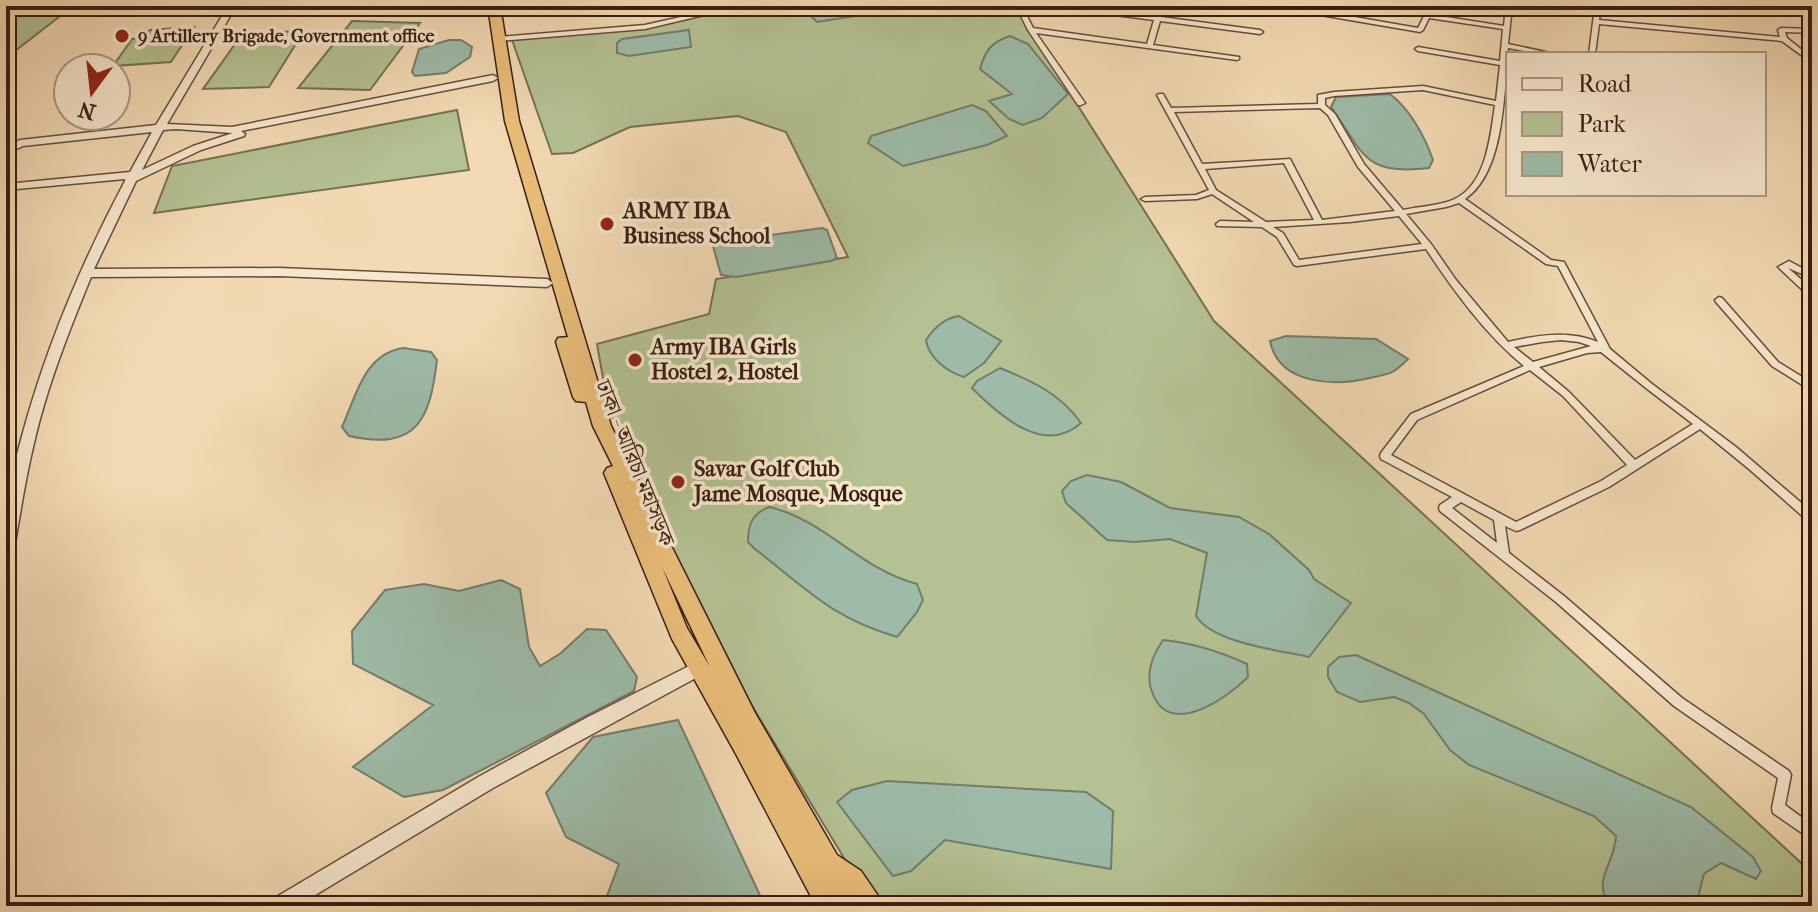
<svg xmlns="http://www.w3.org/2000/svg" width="1818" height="912" viewBox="0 0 1818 912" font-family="'IM FELL French Canon','Noto Serif Bengali',serif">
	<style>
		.green { fill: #b4c192; stroke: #767052; stroke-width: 2 }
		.water { fill: #9dbba8; stroke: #747c6c; stroke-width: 2 }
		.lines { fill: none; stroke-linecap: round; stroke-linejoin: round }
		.minor-casing { stroke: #664d3a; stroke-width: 3 }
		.tertiary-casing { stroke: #664d3a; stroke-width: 3 }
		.trunk-casing { stroke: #371e12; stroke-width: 3 }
		.minor { fill: #f7e7ce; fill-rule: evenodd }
		.tertiary { fill: #f7e7ce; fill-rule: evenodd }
		.trunk { fill: #eabd7a; fill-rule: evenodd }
		.poi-dot { fill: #8f2418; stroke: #f7e7ce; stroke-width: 3 }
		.labels { text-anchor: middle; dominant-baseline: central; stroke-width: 7; stroke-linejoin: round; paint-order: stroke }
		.far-poi-label { font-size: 18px; font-weight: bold; fill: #371e12; stroke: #f7e7ce; text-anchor: start }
		.poi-label { font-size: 22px; font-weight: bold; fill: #371e12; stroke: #f7e7ce; text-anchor: start }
		.street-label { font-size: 22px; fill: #371e12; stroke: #f7e7ce }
	</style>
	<rect width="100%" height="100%" fill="#f3dab4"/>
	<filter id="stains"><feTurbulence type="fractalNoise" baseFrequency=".0025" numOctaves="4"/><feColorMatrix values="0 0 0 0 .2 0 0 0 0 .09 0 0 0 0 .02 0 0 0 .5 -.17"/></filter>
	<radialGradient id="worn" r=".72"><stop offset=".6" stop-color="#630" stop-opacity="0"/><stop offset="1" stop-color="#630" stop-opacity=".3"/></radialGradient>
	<path class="green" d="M6,6H73L6,58Z
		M738,6H1015L1214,321L1812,873V906H873L685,595L608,406L597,344L709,314L716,279L848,257L786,132L738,116L630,127L573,153L552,154L511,37L645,27Z
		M352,21L420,23L370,90L298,88Z
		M194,27L171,62L113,66L132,39L143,38L150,30Z
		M304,31L269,87L203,89L243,33Z
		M457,110L469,170L154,213L172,166Z"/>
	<path class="water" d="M816,6H919L817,22L810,15L817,9Z
		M689,30L691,47L629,56L617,53V43L622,39Z
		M1010,36L1028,44L1068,94L1042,118L1023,125L1009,119L989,101L1012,94L980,69C985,51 991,42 1010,36Z
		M449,40H461L472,47L470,57L446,73L415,76L412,72L419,49Z
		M1390,94C1410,109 1425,137 1433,160L1429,168C1363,176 1364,153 1331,107L1336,97Z
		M972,105L986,111L1007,136L987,145L903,166L868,143L871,136Z
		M822,228L827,230L837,258L831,261L736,277L721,275L713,246L719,242Z
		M959,316L1001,341L984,363L964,377C948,372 929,359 926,340C934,328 945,318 959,316Z
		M1286,336L1376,339L1408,359C1404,363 1399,368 1394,371C1388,375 1378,376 1370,378C1336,386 1279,386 1270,341Z
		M403,348L431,352L437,360C430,420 417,451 349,436L342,427C356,396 364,354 403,348Z
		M1000,368C1032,381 1061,394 1081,423C1044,456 1000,416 972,388L977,381Z
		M1087,475L1121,482L1170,508L1239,517L1269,534L1309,570L1314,579L1351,603L1309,657C1278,650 1213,643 1196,616L1207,553L1170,539L1135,542L1107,540L1066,503L1062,491L1071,481Z
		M769,507C826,520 859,569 917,584L923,600L917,612L897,637C830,617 808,590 755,549L748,542C748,524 752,514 769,507Z
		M501,580L520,589L529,647L540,666L561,653L587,629L606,630L637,677L634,691L443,790L404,797L353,767L433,705L353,664L352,631L385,590L424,584L459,591Z
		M1163,640C1193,643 1219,651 1247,664L1248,677C1226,699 1169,739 1152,692C1145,674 1152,656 1163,640Z
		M1356,655L1691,807L1753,857L1761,871L1756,879L1721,863L1704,874L1699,893L1701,906H1610C1591,880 1615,864 1616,836L1594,816L1469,765L1450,750L1424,714L1409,703L1394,697L1360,702L1337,692L1328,677V667L1339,657Z
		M678,720L765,906H597L605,901L619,864L566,837L546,793L593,737Z
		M887,781L1086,792L1113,811L1111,869L945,840L911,871L893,876L837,802L852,790Z"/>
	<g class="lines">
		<g class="minor-casing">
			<path id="minor" d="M730,6H742L645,29L498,41L495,39L498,37L645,25Z
				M1016,6H1022L1033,28L1147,44L1154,20L1060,8L1057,6H1075L1155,16L1158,6H1164L1161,17L1260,30L1263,32L1260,34L1160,21L1153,45L1239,57V59L1237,60L1036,33L1085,103L1081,105H1078L1028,30Z
				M1277,6H1291L1418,28L1424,16L1427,14L1504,26L1506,6H1512L1508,44L1555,54H1541L1508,48C1504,92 1505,172 1465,199L1551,260L1564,262L1610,349L1652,384L1736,447L1812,512V522L1808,521L1749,469L1700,429L1609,487L1520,530L1516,531L1505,526L1509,553L1564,596L1682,698L1789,771L1791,775L1785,805L1812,825V840L1773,813L1772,808L1778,778L1674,706L1556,602L1440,511L1439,508L1440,505L1452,497L1381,459L1380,456L1381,453L1411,414L1524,366C1485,334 1454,291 1426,249L1297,266L1294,265L1277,237L1262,227L1217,226L1216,224L1220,221L1254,222L1212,194L1197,199L1145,201L1141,199L1145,197L1196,195L1209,190L1157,95L1159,94H1163L1171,108L1318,104V95L1334,92L1423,86L1496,101L1500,65L1418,51L1415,49L1418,47L1500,61L1503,29L1429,18L1423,30L1420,32L1280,8ZM1423,90L1495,105C1490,139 1486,191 1447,202C1433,206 1417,207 1403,210L1364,164L1335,114L1325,105V98L1334,96ZM1320,108L1328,115L1358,167L1395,211L1322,220L1290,159L1202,164L1174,112ZM1284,163L1314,220L1266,222L1216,190L1205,169ZM1459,203L1546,264L1558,266L1598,342C1569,330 1538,335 1508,342L1456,280L1431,244L1406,214L1446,207ZM1399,216L1422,244L1299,260L1283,233L1273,227L1350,222ZM1561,340L1579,342L1591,346L1533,362L1514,347L1542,342ZM1601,352L1646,388L1693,424L1635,460L1569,392L1539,367L1587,353ZM1530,370L1563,396L1627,465L1601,481L1516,522L1391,455L1417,420ZM1461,502L1494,520L1497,543L1452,508Z
				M1595,6H1601L1599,20L1780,37L1778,30L1781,28L1812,29V33L1785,32L1787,38L1812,58V63L1782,41L1599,24L1595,54H1589Z
				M1789,261L1802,268L1812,264V270L1802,274L1788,268L1812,289V297L1809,296L1778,267Z
				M1719,297L1722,298L1778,362L1812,383V391L1772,366L1716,302L1715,300Z"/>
		</g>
		<g class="tertiary-casing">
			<path id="tertiary" d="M228,6H236L167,124L232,127L493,75L498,78L493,81L241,131L245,134L244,136L201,150L136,181L94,269L279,268L547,279L553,283L547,287L279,276L91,277C74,319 57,361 44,405C30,452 22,501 14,550L11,554L6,556C6,540 5,523 6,507C8,483 16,459 22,436C46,347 82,262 125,181V179L6,190V184L130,172L152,132L23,146L6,154V147L20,140L156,125ZM176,129L232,133H233L193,146L142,170L163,130Z
				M699,661L705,663L707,668L705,673L493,788L297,906H270L273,899L480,776L586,718Z"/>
		</g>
		<g class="trunk-casing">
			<path id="trunk" d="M488,6H500L519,121L611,426L755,713L837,855L861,871L885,906H816L736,754L672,639L604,473L607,468L613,466L593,426L586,402L576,401L573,397L556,342L558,338L568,337L505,121ZM662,567L710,667L687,628Z"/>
		</g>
		<use href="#minor" class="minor"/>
		<use href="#tertiary" class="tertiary"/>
		<use href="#trunk" class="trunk"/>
	</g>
	<g class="poi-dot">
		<circle cx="122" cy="36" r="8"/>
		<circle cx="607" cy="224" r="8"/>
		<circle cx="635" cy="360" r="8"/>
		<circle cx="678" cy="482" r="8"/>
	</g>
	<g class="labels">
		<g class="far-poi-label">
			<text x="138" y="36">9 Artillery Brigade, Government office</text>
		</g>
		<g class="poi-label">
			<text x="623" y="211">ARMY IBA<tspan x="623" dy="25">Business School</tspan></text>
			<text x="651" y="347">Army IBA Girls<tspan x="651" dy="25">Hostel 2, Hostel</tspan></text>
			<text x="694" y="469">Savar Golf Club<tspan x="694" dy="25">Jame Mosque, Mosque</tspan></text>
		</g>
		<g class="street-label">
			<text transform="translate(635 463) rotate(68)">ঢাকা - আরিচা মহাসড়ক</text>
		</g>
	</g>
	<rect width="1818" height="912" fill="none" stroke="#f3dab4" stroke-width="32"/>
	<rect x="8" y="8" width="1802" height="896" fill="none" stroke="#371e12" stroke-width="4"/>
	<rect x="16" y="16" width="1786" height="880" fill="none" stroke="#371e12" stroke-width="2"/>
	<rect x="1506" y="52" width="260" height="144" fill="#f7e7ce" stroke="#aa9783" stroke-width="2"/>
	<rect x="1522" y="78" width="40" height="12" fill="#f7e7ce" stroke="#aa9783" stroke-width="2"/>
	<text x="1578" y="92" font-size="24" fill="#371e12">Road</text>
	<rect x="1522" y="112" width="40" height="24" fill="#b4c192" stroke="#aa9783" stroke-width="2"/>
	<text x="1578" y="132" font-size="24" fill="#371e12">Park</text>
	<rect x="1522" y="152" width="40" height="24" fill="#9dbba8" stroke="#aa9783" stroke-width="2"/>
	<text x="1578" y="172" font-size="24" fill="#371e12">Water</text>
	<g transform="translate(92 92) rotate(195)"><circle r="38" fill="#f7e7ce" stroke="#aa9783" stroke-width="2"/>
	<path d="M0-6L14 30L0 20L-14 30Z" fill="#8f2418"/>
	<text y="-12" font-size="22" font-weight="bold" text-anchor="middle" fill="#371e12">N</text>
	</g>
	<rect width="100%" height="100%" filter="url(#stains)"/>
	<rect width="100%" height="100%" fill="url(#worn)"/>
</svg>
